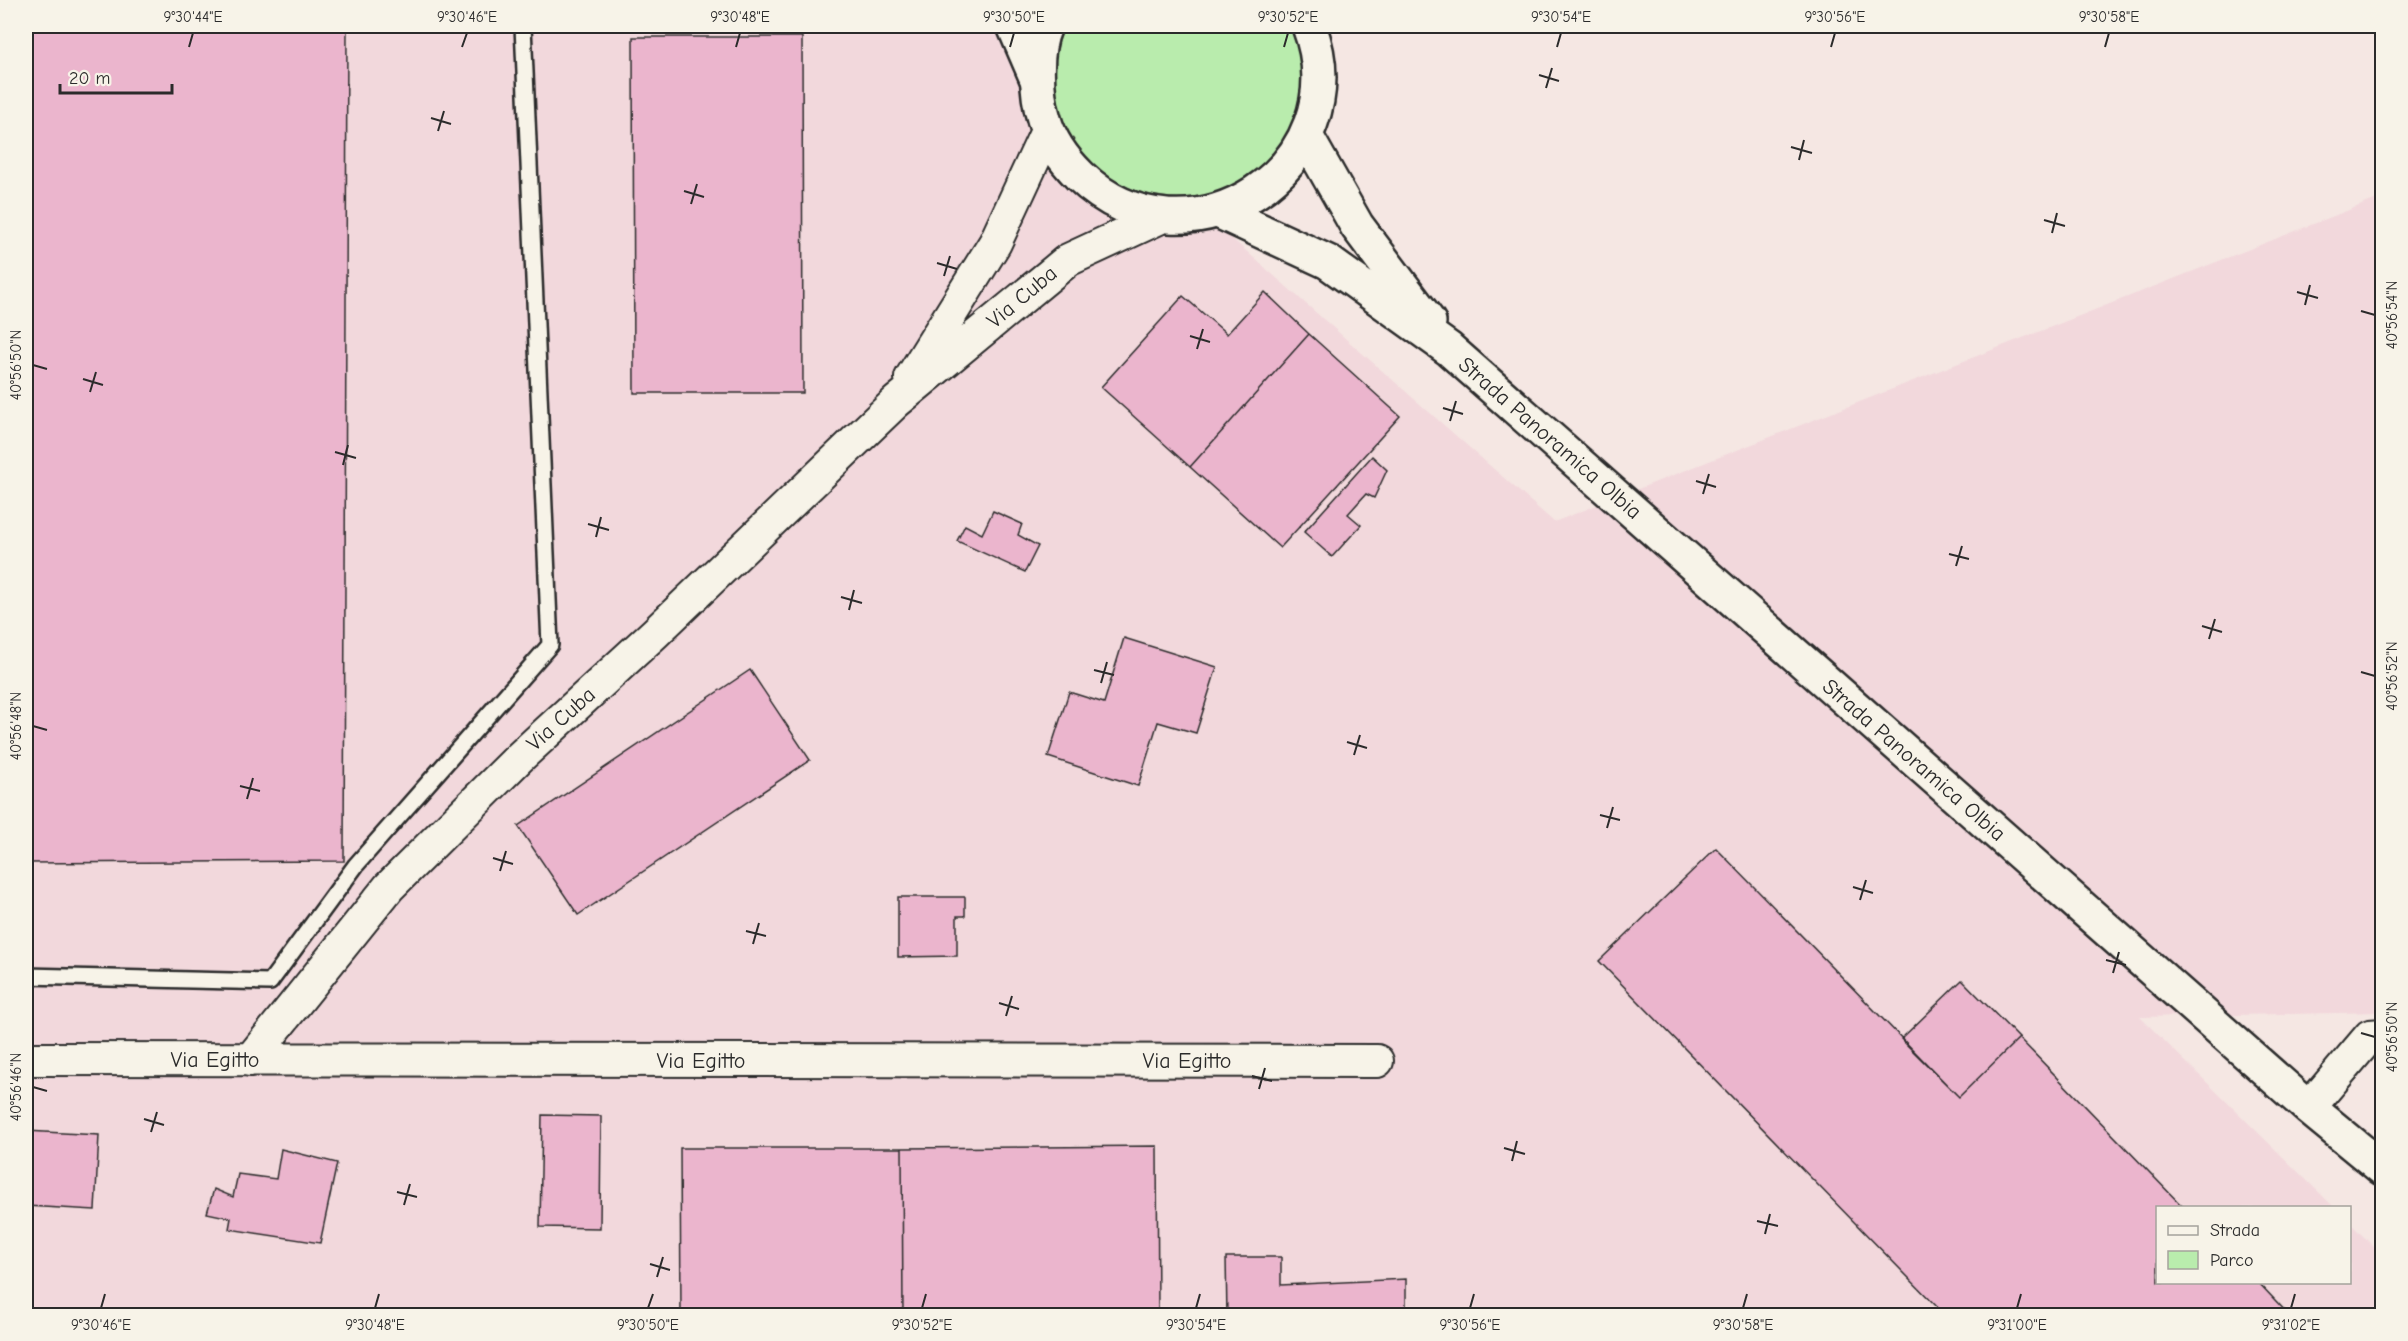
<svg xmlns="http://www.w3.org/2000/svg" width="2408" height="1341" viewBox="0 0 2408 1341" font-family="'Comic Neue',sans-serif">
	<style>
		.built { fill: #f2d8dc }
		.green { fill: #b9ecad; stroke: #728c6c; stroke-width: 1.5 }
		.building { fill: #ebb5cd; stroke: #2b2b2b; stroke-width: 1.5 }
		.lines { fill: none; stroke-linecap: round; stroke-linejoin: round }
		.lane-casing { stroke: #2b2b2b; stroke-width: 20 }
		.street-casing { stroke: #2b2b2b; stroke-width: 36 }
		.primary-casing { stroke: #2b2b2b; stroke-width: 38 }
		.highway-casing { stroke: #2b2b2b; stroke-width: 38 }
		.lane { stroke: #f7f3e8; stroke-width: 15 }
		.street { stroke: #f7f3e8; stroke-width: 32 }
		.primary { stroke: #f7f3e8; stroke-width: 33 }
		.highway { stroke: #f7f3e8; stroke-width: 33 }
		.ticks { fill: none; stroke: #2b2b2b; stroke-width: 2 }
		.labels { text-anchor: middle; dominant-baseline: central; stroke-width: 4.5; stroke-linejoin: round; paint-order: stroke }
		.street-label { font-size: 22px; fill: #2b2b2b; stroke: #f7f3e8 }
		.neatline { fill: none; stroke: #2b2b2b; stroke-width: 2 }
		.ticks-label { font-size: 15px; text-anchor: middle; fill: #2b2b2b }
	</style>
	<rect width="100%" height="100%" fill="#f5e7e3"/>
	<filter id="ink" filterUnits="userSpaceOnUse"><feTurbulence type="fractalNoise" baseFrequency=".0167" numOctaves="2"/><feDisplacementMap in="SourceGraphic" scale="12" xChannelSelector="R" yChannelSelector="G"/><feConvolveMatrix kernelMatrix="1 2 1 2 8 2 1 2 1" color-interpolation-filters="sRGB"/></filter>
	<g filter="url(#ink)">
		<path class="built" d="M26,26H995L1237,243L1554,522L2382,197V1012L2140,1017L2334,1207L2158,1208V1282H2350V1223L2382,1255V1315H26Z"/>
		<path class="green" d="M1065,26H1293C1296,43 1305,67 1304,84C1304,103 1294,123 1285,139C1227,241 1065,204 1055,88C1053,66 1055,45 1065,26Z"/>
		<path class="building" d="M26,26H347L344,861L26,863Z
			M633,37H802L803,393H634Z
			M1265,292L1309,334L1190,467L1101,387L1183,296L1227,334Z
			M1309,334L1400,416L1280,548L1190,467Z
			M1372,456L1387,470L1374,498L1366,494L1348,514L1361,525L1332,557L1304,532Z
			M993,511L1022,524L1018,535L1038,546L1025,572L957,541L965,525L982,534Z
			M1124,638L1217,667L1196,733L1158,722L1138,786L1048,757L1069,692L1104,703Z
			M750,670L810,760L578,915L518,826Z
			M1716,848L1959,1097L2019,1038L2184,1208H2158V1282H2258L2290,1316H1946L1599,961Z
			M898,897H965V916H957V956L898,957Z
			M1962,980L2019,1038L1959,1097L1901,1039Z
			M542,1115L601,1116L600,1228L540,1227Z
			M26,1131L99,1135L95,1210L26,1206Z
			M1157,1146L1158,1316H903L902,1148Z
			M680,1148H902L903,1316H681Z
			M281,1149L337,1163L320,1243L229,1229L231,1218L207,1213L214,1189L233,1197L238,1174L276,1179Z
			M1226,1257H1281V1285L1406,1279V1316H1227Z"/>
		<g class="lines">
			<g class="lane-casing">
				<path id="lane" d="M26,976L270,982L356,865L550,645L523,26"/>
			</g>
			<g class="street-casing">
				<path id="street" d="M911,378L995,243L1047,131
					M26,1059L1377,1061
					M250,1060L389,887L520,757L655,633L896,402L1068,260L1163,216
					M2309,1108L2370,1036L2382,1035"/>
			</g>
			<g class="primary-casing">
				<path id="primary" d="M1045,26C1034,50 1036,94 1044,119C1050,141 1064,160 1080,176C1188,280 1362,166 1309,26
					M1306,136L1357,226L1429,322
					M1218,211L1328,262L1449,349L2309,1108L2382,1168"/>
			</g>
			<g class="highway-casing">
				<path id="highway" d="M1014,26L1036,77"/>
			</g>
			<use href="#lane" class="lane"/>
			<use href="#street" class="street"/>
			<use href="#primary" class="primary"/>
			<use href="#highway" class="highway"/>
		</g>
	</g>
	<path class="ticks" d="M189,47L193,33M462,47L467,33M736,47L740,33M1010,47L1014,33M1284,47L1288,33M1557,47L1561,33M1831,47L1835,33M2105,47L2109,33M1539,75L1559,81M1546,88L1552,68M431,118L451,124M438,131L444,111M1791,147L1812,153M1799,160L1804,140M684,191L704,197M691,204L697,184M2044,220L2065,226M2052,233L2057,213M937,263L957,269M944,276L950,256M2297,292L2318,298M2305,305L2310,285M2361,311L2375,315M1190,336L1210,342M1197,349L1203,329M33,365L47,369M83,379L103,385M90,392L96,372M1443,408L1463,414M1450,421L1456,401M335,452L356,458M343,465L348,445M1696,481L1716,487M1703,494L1709,474M588,524L609,530M596,537L601,517M1949,554L1969,559M1956,566L1962,546M841,597L862,603M849,610L854,590M2202,626L2222,632M2209,639L2215,619M1094,670L1114,675M2361,672L2375,676M1101,683L1107,662M33,726L47,730M1347,742L1367,748M1354,755L1360,735M240,786L260,791M247,799L253,778M1600,815L1620,820M1607,828L1613,807M493,858L513,864M500,871L506,851M1853,887L1873,893M1860,900L1866,880M746,931L766,936M753,944L759,923M2106,960L2126,965M2113,973L2119,952M999,1003L1019,1009M1006,1016L1012,996M2361,1033L2375,1037M1252,1076L1272,1081M33,1087L47,1091M1259,1089L1265,1068M144,1119L164,1125M151,1132L157,1112M1504,1148L1525,1154M1512,1161L1517,1141M397,1192L417,1197M404,1205L410,1184M1757,1221L1778,1226M1765,1234L1770,1214M650,1264L670,1270M657,1277L663,1257M101,1308L105,1294M375,1308L379,1294M648,1308L653,1294M922,1308L926,1294M1196,1308L1200,1294M1470,1308L1474,1294M1743,1308L1747,1294M2017,1308L2021,1294M2291,1308L2295,1294"/>
	<g class="labels">
		<g class="street-label">
			<text transform="translate(1022 297) rotate(-40)">Via Cuba</text>
			<text transform="translate(1550 438) rotate(41)">Strada Panoramica Olbia</text>
			<text transform="translate(561 719) rotate(-42)">Via Cuba</text>
			<text transform="translate(1914 760) rotate(41)">Strada Panoramica Olbia</text>
			<text x="215" y="1060">Via Egitto</text>
			<text x="701" y="1061">Via Egitto</text>
			<text x="1187" y="1061">Via Egitto</text>
		</g>
	</g>
	<rect width="2408" height="1341" fill="none" stroke="#f7f3e8" stroke-width="66"/>
	<rect x="2156" y="1206" width="195" height="78" fill="#f7f3e8" stroke="#a5a39c" stroke-width="1.5"/>
	<rect x="2168" y="1226" width="30" height="9" fill="#f7f3e8" stroke="#a5a39c" stroke-width="1.5"/>
	<text x="2210" y="1236" font-size="18" fill="#2b2b2b">Strada</text>
	<rect x="2168" y="1251" width="30" height="18" fill="#b9ecad" stroke="#a5a39c" stroke-width="1.5"/>
	<text x="2210" y="1266" font-size="18" fill="#2b2b2b">Parco</text>
	<path d="M60 84v9h112v-9" fill="none" stroke="#2b2b2b" stroke-width="3"/>
	<text x="69" y="84" font-size="18" fill="#2b2b2b" stroke="#f7f3e8" stroke-width="4.5" paint-order="stroke">20 m</text>
	<rect x="33" y="33" width="2342" height="1275" class="neatline"/>
	<g class="ticks-label">
		<text x="193" y="22">9°30'44"E</text>
		<text x="467" y="22">9°30'46"E</text>
		<text x="740" y="22">9°30'48"E</text>
		<text x="1014" y="22">9°30'50"E</text>
		<text x="1288" y="22">9°30'52"E</text>
		<text x="1561" y="22">9°30'54"E</text>
		<text x="1835" y="22">9°30'56"E</text>
		<text x="2109" y="22">9°30'58"E</text>
		<text transform="translate(2392 315) rotate(-90)" y="5">40°56'54"N</text>
		<text transform="translate(16 365) rotate(-90)" y="5">40°56'50"N</text>
		<text transform="translate(2392 676) rotate(-90)" y="5">40°56'52"N</text>
		<text transform="translate(16 726) rotate(-90)" y="5">40°56'48"N</text>
		<text transform="translate(2392 1037) rotate(-90)" y="5">40°56'50"N</text>
		<text transform="translate(16 1087) rotate(-90)" y="5">40°56'46"N</text>
		<text x="101" y="1330">9°30'46"E</text>
		<text x="375" y="1330">9°30'48"E</text>
		<text x="648" y="1330">9°30'50"E</text>
		<text x="922" y="1330">9°30'52"E</text>
		<text x="1196" y="1330">9°30'54"E</text>
		<text x="1470" y="1330">9°30'56"E</text>
		<text x="1743" y="1330">9°30'58"E</text>
		<text x="2017" y="1330">9°31'00"E</text>
		<text x="2291" y="1330">9°31'02"E</text>
	</g>
</svg>
